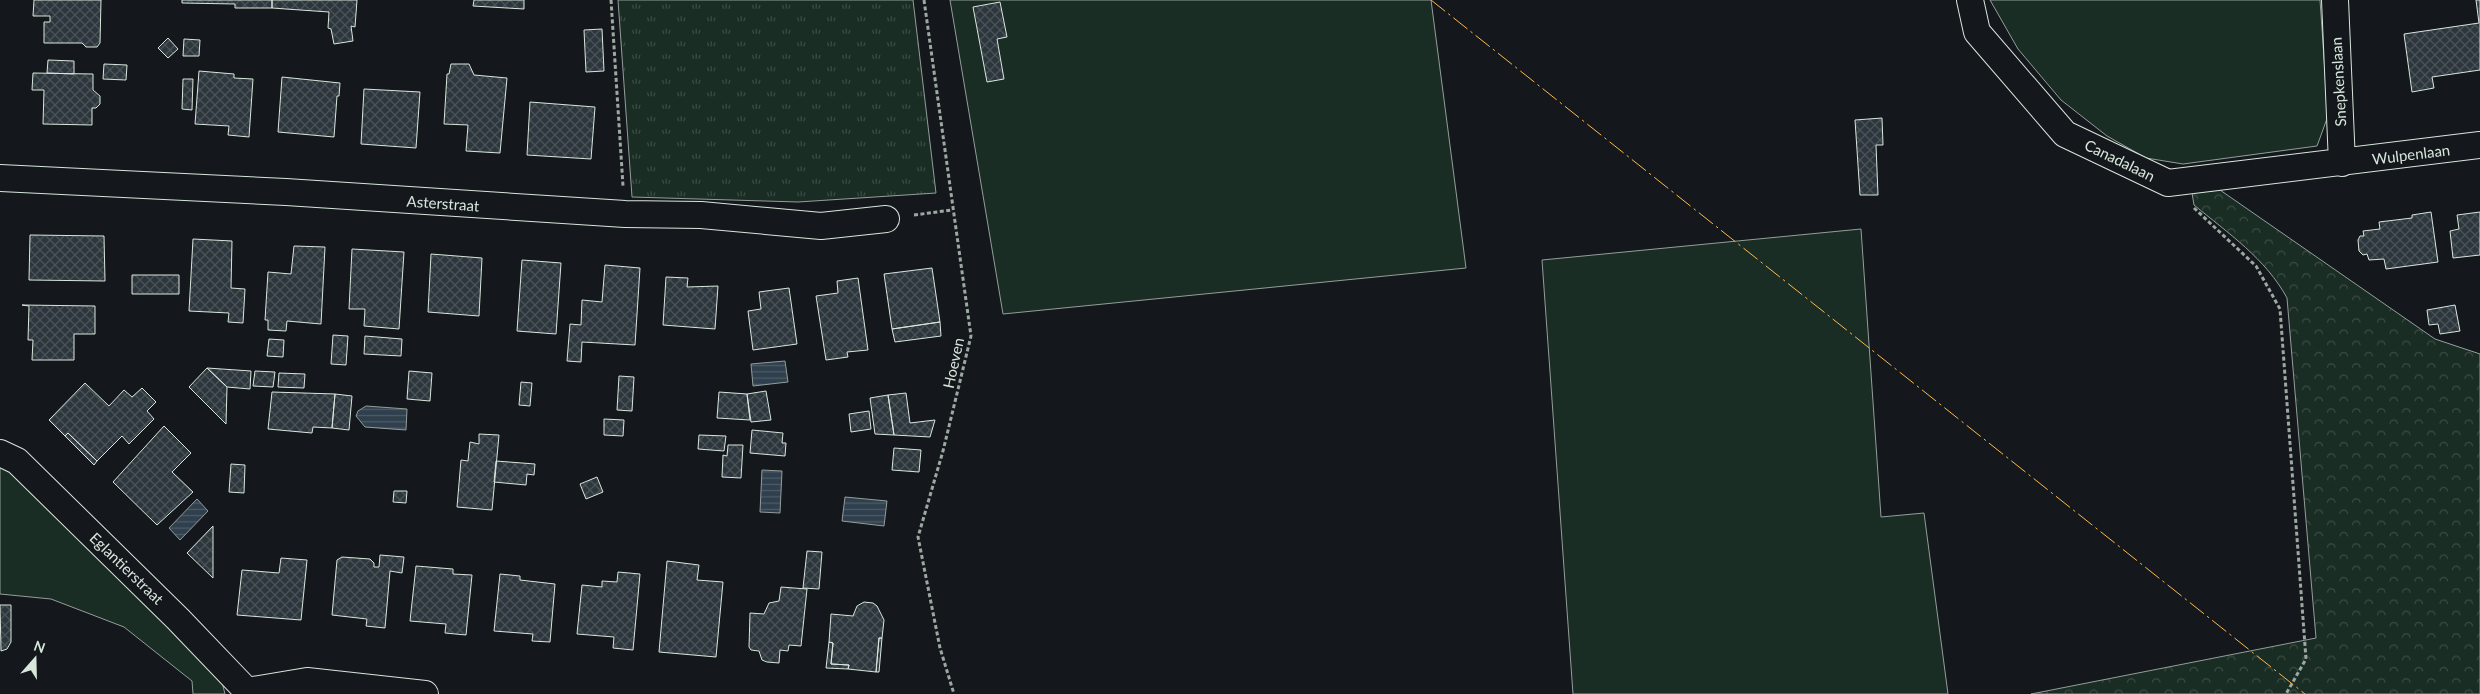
<svg xmlns="http://www.w3.org/2000/svg" width="2480" height="694" viewBox="0 0 2480 694" font-family="Lato,sans-serif">
	<style>
		.grass { fill: #1a2d24; stroke: #939e99 }
		.forest { fill: url(#forest-crowns); stroke: #939e99 }
		.park { fill: url(#park-tufts); stroke: #939e99 }
		.water { fill: url(#water-rules); stroke: #939e99 }
		.building { fill: url(#building-cross-hatch); stroke: #d8e6dc }
		.lines { fill: none; stroke-linecap: round; stroke-linejoin: round }
		.street-casing { stroke: #d8e6dc; stroke-width: 28 }
		.path { stroke: #9da8a2; stroke-width: 3; stroke-dasharray: 4 2.5; stroke-linecap: butt }
		.street { stroke: #14181c; stroke-width: 26 }
		.power { stroke: #ffb74d; stroke-width: 1; stroke-dasharray: 18 4 2.5 4; stroke-linecap: butt }
		.labels { text-anchor: middle; dominant-baseline: central; stroke-width: 4; stroke-linejoin: round; paint-order: stroke }
		.street-label { font-size: 15px; fill: #d8e6dc; stroke: #14181c }
	</style>
	<defs>
		<pattern id="forest-crowns" width="20" height="18" patternUnits="userSpaceOnUse" patternTransform="scale(1.25)"><rect width="20" height="18" fill="#1a2d24"/><path d="M2 6a3 3 0 1 1 6 0M12 15a3 3 0 1 1 6 0" fill="none" stroke="#3b4b43"/></pattern>
		<pattern id="park-tufts" width="24" height="20" patternUnits="userSpaceOnUse" patternTransform="scale(1.25)"><rect width="24" height="20" fill="#1a2d24"/><path d="M3 7l-1-3M5 7V3M7 7l1-3M15 17l-1-3M17 17v-4M19 17l1-3" fill="none" stroke="#3b4b43"/></pattern>
		<pattern id="water-rules" width="6" height="5" patternUnits="userSpaceOnUse" patternTransform="scale(1.25)"><rect width="6" height="5" fill="#2f3f4d"/><path d="M0 2.5h6" fill="none" stroke="#4c5b66"/></pattern>
		<pattern id="building-cross-hatch" width="8" height="8" patternUnits="userSpaceOnUse" patternTransform="scale(1.25)"><rect width="8" height="8" fill="#2c363c"/><path d="M0 0l8 8M0 8l8-8" fill="none" stroke="#4a5358"/></pattern>
	</defs>
	<rect width="100%" height="100%" fill="#14181c"/>
	<path class="grass" d="M950,0H1431L1466,268L1003,314Z
		M1990,0H2320L2328,116L2317,146L2183,164L2146,158L2107,136L2061,100L2018,49Z
		M1861,229L1881,517L1924,513L1948,694H1573L1542,260Z
		M0,463L144,601L222,682L225,694H193L192,681L124,627L51,599L0,594Z"/>
	<path class="forest" d="M2220,190L2435,339L2480,354V694H2031L2316,638L2287,298C2266,259 2228,233 2194,205L2192,193Z"/>
	<path class="park" d="M618,0H913L936,193L798,202L632,197Z"/>
	<path class="water" d="M785,361L788,382L753,386L751,364Z
		M366,406L407,409L406,430L365,427L356,416L358,411Z
		M762,470L782,471L780,513L760,512Z
		M845,497L887,501L884,526L842,521Z
		M197,499L208,511L180,540L169,528Z"/>
	<path class="building" d="M34,0H101L100,43L97,47H86L82,43H44V22H50V16H33Z
		M182,0H272V8H235V4L182,3Z
		M272,0H357L355,27L351,26L353,41L334,44L331,29L328,28L329,12L272,8Z
		M474,0H524V9L473,6Z
		M2476,0H2480V70L2432,77L2434,88L2412,92L2404,34L2479,23Z
		M1000,2L1007,37L997,39L1004,79L987,82L973,7Z
		M602,29L604,71L586,72L584,30Z
		M168,38L178,49L168,58L158,48Z
		M184,39L200,40L199,56H183Z
		M48,60L74,61V74L47,73Z
		M104,64L127,65L126,80L103,79Z
		M451,64H469L474,75L507,78L500,153L466,151L468,125L444,124L447,74H449Z
		M199,71L234,74V78L253,79L249,137L228,135L229,126L195,124Z
		M33,73L93,74V90L100,96V104L96,108H92V125L43,124L44,90H32Z
		M282,77L340,83L339,96H337L334,137L278,132Z
		M183,79H193L192,110L182,109Z
		M364,89L420,92L416,148L361,144Z
		M530,102L595,107L591,159L527,155Z
		M1882,118L1883,145H1876L1878,195H1860L1855,120Z
		M2431,212L2438,262L2386,269L2384,259L2369,260L2367,254L2363,255L2359,251L2358,240L2360,236H2364L2363,231L2380,229L2379,222L2412,218V215Z
		M2480,212V255L2453,258L2450,231L2459,229L2457,215Z
		M30,235L104,236L105,281L29,280Z
		M193,239L232,241L231,288L245,289L243,323L228,322L229,313L189,311Z
		M294,246L325,247L321,324L287,321L286,331L268,330V320H265L268,272L291,274Z
		M352,249L404,252L399,329L364,326L365,309H349Z
		M431,254L482,258L479,316L428,312Z
		M522,260L561,263L556,334L517,331Z
		M605,265L640,268L635,345L582,342L581,362L567,361L570,324L581,325L582,300L602,302Z
		M932,268L940,322L892,329L884,274Z
		M132,275H179V294H132Z
		M666,277L688,278L687,287L718,286L715,329L663,325Z
		M858,278L868,350L847,352L848,357L826,360L816,296L838,293L837,281Z
		M789,288L797,344L753,350L748,311L761,309L759,292Z
		M22,305L95,306V334H74V360H32L33,340H28L29,306Z
		M2455,305L2460,331L2440,334L2438,324L2429,325L2427,310Z
		M940,322L941,336L895,342L892,329Z
		M333,335L348,336L346,365L331,364Z
		M365,336L402,339L401,356L364,354Z
		M269,339L284,340L283,357L267,356Z
		M207,368L227,387L226,424L189,387Z
		M207,368L251,371L250,389L227,387Z
		M255,371L275,372L273,387L253,386Z
		M409,371L432,373L430,401L407,399Z
		M279,373L305,374L304,388L278,387Z
		M619,376L634,377L632,411L617,410Z
		M521,382L532,383L530,406L519,405Z
		M85,383L109,406L124,390L132,397L142,388L156,402L147,411L154,419L129,444L122,436L97,461L68,433L65,436L49,420Z
		M766,391L771,420L751,422L747,394Z
		M272,392L335,394L332,428L313,427L312,433L268,429Z
		M719,392L747,394L750,420L717,418Z
		M906,393L910,423L935,420L930,437L894,435L888,395Z
		M335,394L352,396L349,430L332,428Z
		M888,395L894,435L875,434L870,398Z
		M869,411L871,429L851,432L849,414Z
		M604,419L624,420L623,436L604,435Z
		M164,426L191,453L172,472L193,492L157,525L113,482Z
		M752,430L783,433L782,443H786L785,456L750,453Z
		M68,433L97,461L94,465L65,436Z
		M479,434L499,435L492,510L457,507L461,460L468,461L470,442L479,444Z
		M699,435L726,436L724,451L698,449Z
		M728,445H743L741,478L722,477L723,455L727,456Z
		M894,448L921,450L919,472L892,470Z
		M496,461L535,464L534,475L527,474L526,485L494,482Z
		M231,464L245,465L244,493L229,492Z
		M597,477L603,492L586,499L580,484Z
		M394,491H407L406,503L393,502Z
		M213,526V578L187,553Z
		M807,551L822,552L819,589L803,588Z
		M380,555L404,557L402,573L390,571L385,628L366,626L367,619L332,615L337,560L342,557L370,559L374,563V567H379Z
		M281,558L307,560L301,620L237,615L242,570L279,573Z
		M667,561L699,565L697,580L723,582L716,657L659,652Z
		M416,566L453,569V574L472,575L466,635L445,633L446,624L410,621Z
		M618,572L640,574L633,650L613,648L614,637L577,634L582,585L602,587V581L617,582Z
		M500,574L520,576V580L555,584L550,642L532,641L533,634L494,631Z
		M781,587L807,589L801,646L789,645L788,651L780,650L779,663L767,662L762,660L759,651L751,650L749,647L750,613L764,614L769,603L779,601Z
		M864,602L873,603L877,606L884,620L882,638H879L876,672L848,669L849,665L831,664L833,643L829,642L831,614L853,616L857,606Z
		M0,605H11V642L7,649L1,651Z
		M879,638H882L879,672H876Z
		M829,642L833,643L831,664L849,665L848,669L826,668Z"/>
	<g class="lines">
		<g class="street-casing">
			<path id="street" d="M1970,0L1977,32L2065,134L2168,183L2480,145
				M2335,0L2342,163
				M0,178L286,192L625,214L701,215L821,226L886,219
				M0,453L17,461L178,619L247,691
				M246,694L247,691L307,681L425,694"/>
		</g>
		<path class="path" d="M611,0L623,186
			M924,0L971,336L943,451L918,537L940,648L954,694
			M2194,208L2256,266L2280,309L2306,659L2286,694
			M914,215L952,210"/>
		<use href="#street" class="street"/>
		<path class="power" d="M1431,0L2305,694"/>
	</g>
	<g class="labels">
		<g class="street-label">
			<text transform="translate(2338 82) rotate(-93)">Snepkenslaan</text>
			<text transform="translate(2411 154) rotate(-7)">Wulpenlaan</text>
			<text transform="translate(2120 160) rotate(26)">Canadalaan</text>
			<text transform="translate(443 203) rotate(4)">Asterstraat</text>
			<text transform="translate(953 363) rotate(-78)">Hoeven</text>
			<text transform="translate(127 568) rotate(44)">Eglantierstraat</text>
		</g>
	</g>
	<g transform="translate(35 659) rotate(20)" stroke="#14181c" stroke-width="4" paint-order="stroke">
	<path d="M0-4L9 19L0 12L-9 19Z" fill="#d8e6dc"/>
	<text y="-8" font-size="14" font-weight="bold" text-anchor="middle" fill="#d8e6dc">N</text>
	</g>
</svg>
